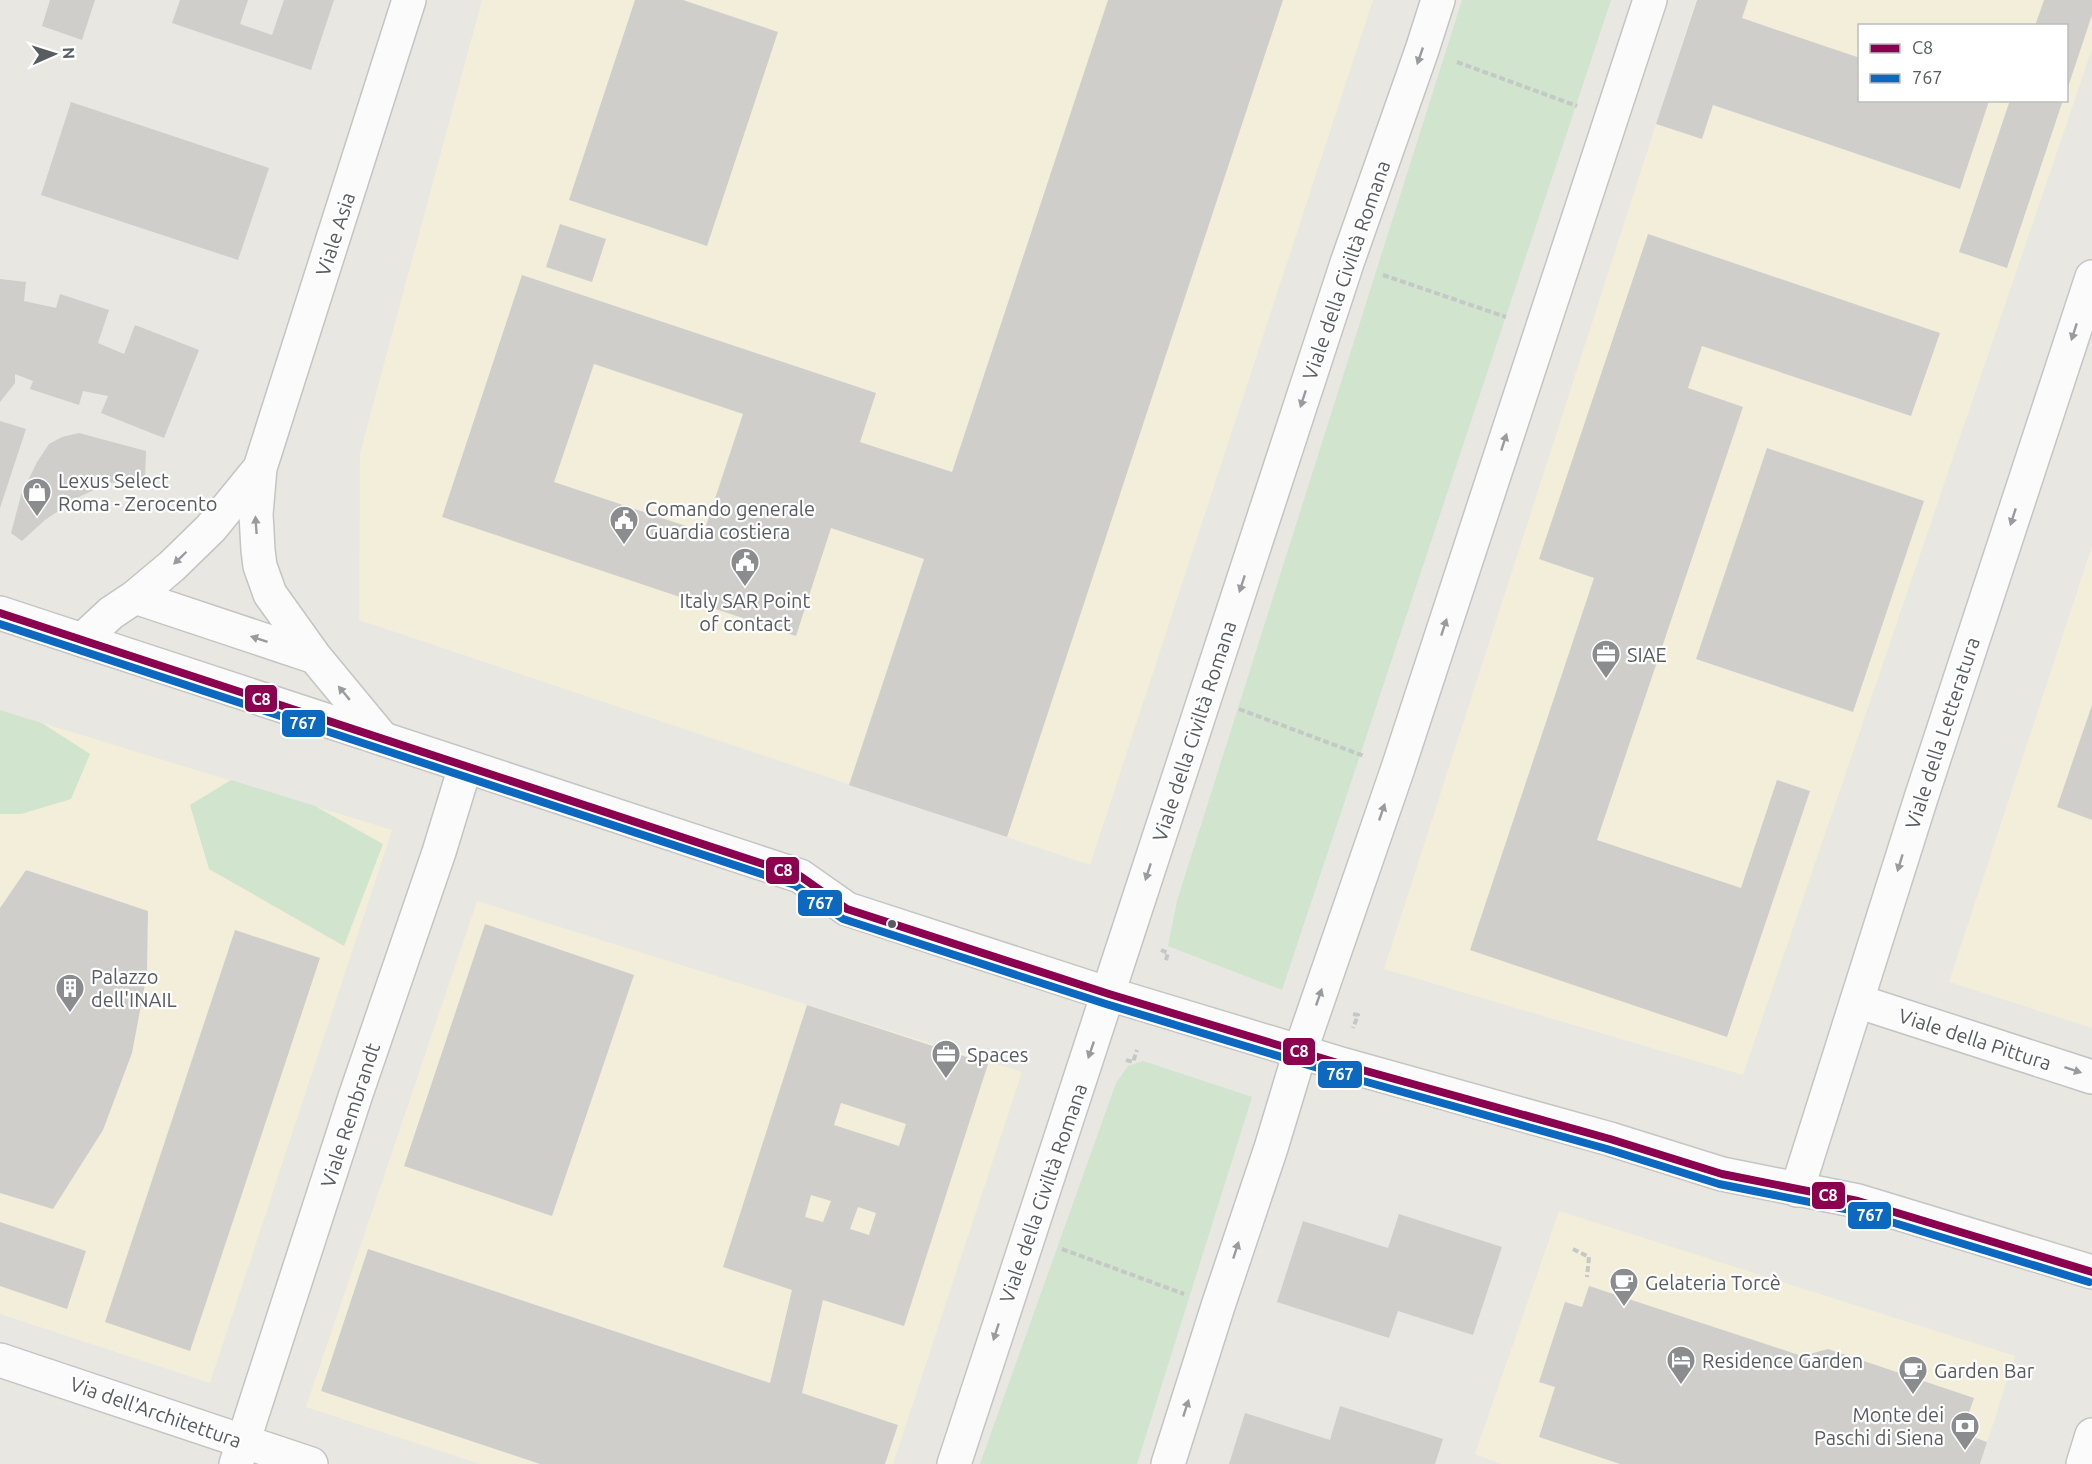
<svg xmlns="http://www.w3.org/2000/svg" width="2092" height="1464" viewBox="0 0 2092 1464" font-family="Ubuntu,sans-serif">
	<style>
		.commercial { fill: #f3eeda; fill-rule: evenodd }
		.green { fill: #d0e4ce }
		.building { fill: #cfcecb; fill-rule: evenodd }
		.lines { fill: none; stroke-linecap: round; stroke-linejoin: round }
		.street-casing { stroke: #c4c4c3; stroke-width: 36 }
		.secondary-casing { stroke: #c5c5c4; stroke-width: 36 }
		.path { stroke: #c4c8c6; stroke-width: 4; stroke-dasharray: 6 3; stroke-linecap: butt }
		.street { stroke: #fcfbfb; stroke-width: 33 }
		.secondary { stroke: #fcfbfb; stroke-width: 33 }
		.bus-1-casing { stroke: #fff; stroke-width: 12 }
		.bus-2-casing { stroke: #fff; stroke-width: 12 }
		.bus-1 { stroke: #8b004f; stroke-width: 8 }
		.bus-2 { stroke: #0c69bf; stroke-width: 8 }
		.oneway { fill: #9a9b9e }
		.bus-dot { fill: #585b60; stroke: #fff; stroke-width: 2 }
		.labels { text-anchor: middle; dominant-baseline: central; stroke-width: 4.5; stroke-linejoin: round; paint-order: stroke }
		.street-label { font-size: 20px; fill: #585b60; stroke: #fff }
		.poi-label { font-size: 20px; fill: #585b60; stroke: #fff; text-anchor: start }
		.line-badge { stroke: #fff; stroke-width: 2 }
		.badge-label { font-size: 16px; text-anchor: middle; font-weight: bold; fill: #fff }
	</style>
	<rect width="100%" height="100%" fill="#e8e7e2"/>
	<path class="commercial" d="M482,0H1373L1090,865L359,620L360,453Z
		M1696,0H2092V49L1743,1075L1384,969ZM1860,26H2066V100H1860Z
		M2092,546V1028L1949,982Z
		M0,710L392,830L210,1383L0,1314Z
		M477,901L1022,1072L893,1464H480L306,1407Z
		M1559,1211L2015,1356L1980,1464H1501L1475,1454Z"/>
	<path class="green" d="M1462,0H1611L1282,990L1168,946L1177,901Z
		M0,710L42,723L90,754L71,799L21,814H0Z
		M231,780L315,806L383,844L344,946L209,869L190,805Z
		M1143,1061L1252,1097L1137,1464H980L1116,1083L1128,1066Z"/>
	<path class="building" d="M50,0H95L82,40L42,26Z
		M180,0H248L240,24L272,35L284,0H334L311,70L172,23Z
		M635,0H683L778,32L707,246L569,200Z
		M1108,0H1283L1007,837L849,785L924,559L831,528L796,636L442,517L522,275L876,393L860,442L952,472ZM594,364L743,414L704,532L554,482Z
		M1697,0H1748L1742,18L1860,58V100L1989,101L1960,189L1713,105L1702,139L1656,124Z
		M2044,0H2092V15L2067,90L2066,26H2035Z
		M2010,100H2063L2007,268L1959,252Z
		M71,102L269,168L238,260L41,195Z
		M560,224L606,239L592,282L546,267Z
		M1648,234L1940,333L1911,416L1702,346L1688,388L1743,407L1597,840L1741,888L1777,780L1810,791L1727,1037L1470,950L1594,578L1539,559Z
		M0,279L26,282L24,301L56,308L60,294L109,310L98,343L124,354L135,325L199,350L164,438L101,413L108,396L83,391L79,405L30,389L33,381L15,374V383L0,402Z
		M0,421L26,429L0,508Z
		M79,433L146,451L145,479L109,483L79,497L45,520L22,541L11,533L21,495L37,462L49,444L62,437Z
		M1767,448L1924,501L1853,712L1696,659Z
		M2092,705V820L2057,807Z
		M26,870L148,911L147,973L132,1053L103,1130L53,1209L0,1193V908Z
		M485,924L634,975L552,1216L404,1166Z
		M235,930L320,958L190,1351L105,1322Z
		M807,1005L988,1064L904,1326L823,1300L802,1393L898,1425L885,1464H540L321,1391L368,1249L770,1383L792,1290L723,1267ZM841,1103L906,1124L899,1146L834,1125ZM811,1195L831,1201L823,1222L805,1217ZM858,1207L876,1213L869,1235L850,1229Z
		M1399,1214L1502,1247L1473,1335L1398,1311L1389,1338L1277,1302L1303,1221L1388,1248Z
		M0,1222L86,1251L67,1309L0,1286Z
		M1589,1286L1802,1356L1828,1349L1974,1398L1962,1433L1987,1442L1980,1464H1620L1539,1437L1555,1387L1539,1382L1565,1302L1582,1307Z
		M1340,1406L1443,1439L1435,1464H1229L1245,1413L1330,1440Z"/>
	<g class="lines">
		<g class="street-casing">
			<path id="street" d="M135,597L315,657
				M82,640L111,613L135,597L172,566L211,528L260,468
				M382,738L315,657L270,594L260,566L258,550L256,514L260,468L409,0
				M1857,1001L2092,1077
				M0,1360L311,1464
				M236,1464L355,1097L439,852L465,767
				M954,1464L1347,263L1422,50L1438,0
				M1168,1464L1218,1306L1271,1148L1300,1052L1398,768L1650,0
				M2083,1464L2092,1435"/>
		</g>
		<g class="secondary-casing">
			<path id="secondary" d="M0,613L800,876L847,909L1109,994L1341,1064L1610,1139L1722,1174L1858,1201L2092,1272
				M1797,1190L1921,798L2092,277"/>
		</g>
		<path class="path" d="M1457,62L1577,106
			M1383,275L1506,317
			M1239,709L1364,756
			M1161,950L1168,953L1165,963
			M1353,1014L1358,1015L1353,1028
			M1126,1060L1133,1062L1137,1050
			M1062,1249L1184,1294
			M1573,1249L1589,1257L1587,1277"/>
		<use href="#street" class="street"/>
		<use href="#secondary" class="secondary"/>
		<g class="bus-1-casing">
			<path id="bus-1" d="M0,613L800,876L847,909L1109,994L1341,1064L1610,1139L1722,1174L1858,1201L2092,1272"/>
		</g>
		<g class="bus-2-casing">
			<path id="bus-2" d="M0,624L795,885L843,919L1106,1004L1338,1074L1607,1149L1719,1184L1855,1211L2089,1282"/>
		</g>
		<use href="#bus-1" class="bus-1"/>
		<use href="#bus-2" class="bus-2"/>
	</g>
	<defs><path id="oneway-solid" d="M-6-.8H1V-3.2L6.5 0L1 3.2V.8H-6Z" transform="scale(1.5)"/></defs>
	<g class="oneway">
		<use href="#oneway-solid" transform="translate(1420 56) rotate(109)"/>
		<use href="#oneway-solid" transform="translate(2074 332) rotate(108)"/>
		<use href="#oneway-solid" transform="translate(1303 399) rotate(108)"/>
		<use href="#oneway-solid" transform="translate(1504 442) rotate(-72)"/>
		<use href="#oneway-solid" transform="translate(2013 517) rotate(108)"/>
		<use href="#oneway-solid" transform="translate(256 525) rotate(-94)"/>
		<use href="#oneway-solid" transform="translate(180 558) rotate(136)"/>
		<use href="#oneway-solid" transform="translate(1242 584) rotate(108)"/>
		<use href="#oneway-solid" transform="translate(1444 627) rotate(-72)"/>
		<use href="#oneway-solid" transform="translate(259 639) rotate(-162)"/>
		<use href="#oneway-solid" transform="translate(344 693) rotate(-130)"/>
		<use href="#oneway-solid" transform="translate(1382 812) rotate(-71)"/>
		<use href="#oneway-solid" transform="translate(1900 863) rotate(107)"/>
		<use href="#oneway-solid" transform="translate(1148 872) rotate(108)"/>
		<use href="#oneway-solid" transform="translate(1319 997) rotate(-71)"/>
		<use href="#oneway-solid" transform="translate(1091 1050) rotate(109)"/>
		<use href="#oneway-solid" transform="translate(2073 1070) rotate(18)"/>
		<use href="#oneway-solid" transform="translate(1236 1250) rotate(-72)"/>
		<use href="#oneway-solid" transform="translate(996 1332) rotate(108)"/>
		<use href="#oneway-solid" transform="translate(1186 1408) rotate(-72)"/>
	</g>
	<defs>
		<g id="shop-pin" transform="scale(1.5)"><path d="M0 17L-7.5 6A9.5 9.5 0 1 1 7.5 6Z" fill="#8a8c8e" stroke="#fff"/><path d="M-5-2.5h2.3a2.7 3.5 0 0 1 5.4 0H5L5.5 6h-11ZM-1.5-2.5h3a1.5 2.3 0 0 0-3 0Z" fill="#fff"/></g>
		<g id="civic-pin" transform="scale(1.5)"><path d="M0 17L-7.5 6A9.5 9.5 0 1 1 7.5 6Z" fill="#8a8c8e" stroke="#fff"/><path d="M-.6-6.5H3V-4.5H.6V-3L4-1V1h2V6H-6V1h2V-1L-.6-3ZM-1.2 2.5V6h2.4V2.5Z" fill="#fff"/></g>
		<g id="office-pin" transform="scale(1.5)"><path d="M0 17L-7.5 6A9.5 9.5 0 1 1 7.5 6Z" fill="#8a8c8e" stroke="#fff"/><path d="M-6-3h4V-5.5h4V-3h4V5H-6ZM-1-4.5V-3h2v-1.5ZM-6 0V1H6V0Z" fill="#fff"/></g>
		<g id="building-pin" transform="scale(1.5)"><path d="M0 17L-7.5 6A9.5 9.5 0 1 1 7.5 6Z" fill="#8a8c8e" stroke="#fff"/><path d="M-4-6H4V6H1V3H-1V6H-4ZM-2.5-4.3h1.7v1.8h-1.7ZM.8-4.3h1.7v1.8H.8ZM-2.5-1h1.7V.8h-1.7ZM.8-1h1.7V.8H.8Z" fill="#fff"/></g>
		<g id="cafe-pin" transform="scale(1.5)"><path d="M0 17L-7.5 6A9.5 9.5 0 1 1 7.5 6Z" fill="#8a8c8e" stroke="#fff"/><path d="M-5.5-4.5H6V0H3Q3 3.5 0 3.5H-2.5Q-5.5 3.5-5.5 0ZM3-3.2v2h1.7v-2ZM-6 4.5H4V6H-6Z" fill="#fff"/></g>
		<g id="hotel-pin" transform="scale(1.5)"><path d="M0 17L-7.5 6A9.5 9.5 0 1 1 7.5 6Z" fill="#8a8c8e" stroke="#fff"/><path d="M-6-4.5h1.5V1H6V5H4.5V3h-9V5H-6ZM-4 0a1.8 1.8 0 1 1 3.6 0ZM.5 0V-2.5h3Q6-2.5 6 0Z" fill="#fff"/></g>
		<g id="bank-pin" transform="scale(1.5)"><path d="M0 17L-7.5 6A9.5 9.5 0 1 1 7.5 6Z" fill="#8a8c8e" stroke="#fff"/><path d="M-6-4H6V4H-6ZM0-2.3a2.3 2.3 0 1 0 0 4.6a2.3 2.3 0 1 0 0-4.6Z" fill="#fff"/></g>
	</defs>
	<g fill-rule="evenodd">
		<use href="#shop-pin" x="37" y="492"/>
		<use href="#civic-pin" x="624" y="520"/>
		<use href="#civic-pin" x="745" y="562"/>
		<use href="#office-pin" x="1606" y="654"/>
		<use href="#building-pin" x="70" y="988"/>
		<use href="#office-pin" x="946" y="1054"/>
		<use href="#cafe-pin" x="1624" y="1282"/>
		<use href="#hotel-pin" x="1681" y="1360"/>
		<use href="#cafe-pin" x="1913" y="1370"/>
		<use href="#bank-pin" x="1965" y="1426"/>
	</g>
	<circle class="bus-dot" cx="892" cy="924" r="5"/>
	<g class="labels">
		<g class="street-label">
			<text transform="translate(335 234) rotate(-72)">Viale Asia</text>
			<text transform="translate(1346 270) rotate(-71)">Viale della Civiltà Romana</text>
			<text transform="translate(1194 731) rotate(-72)">Viale della Civiltà Romana</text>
			<text transform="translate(1942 733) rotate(-72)">Viale della Letteratura</text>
			<text transform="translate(1975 1039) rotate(18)">Viale della Pittura</text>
			<text transform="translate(350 1115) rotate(-72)">Viale Rembrandt</text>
			<text transform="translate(1043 1193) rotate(-71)">Viale della Civiltà Romana</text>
			<text transform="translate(156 1412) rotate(19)">Via dell'Architettura</text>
		</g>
		<g class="poi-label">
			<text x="58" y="480">Lexus Select<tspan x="58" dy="23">Roma - Zerocento</tspan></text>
			<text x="645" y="508">Comando generale<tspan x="645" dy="23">Guardia costiera</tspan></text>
			<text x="745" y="600" text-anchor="middle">Italy SAR Point<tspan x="745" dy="23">of contact</tspan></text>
			<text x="1627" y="654">SIAE</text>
			<text x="91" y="976">Palazzo<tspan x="91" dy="23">dell'INAIL</tspan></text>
			<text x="967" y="1054">Spaces</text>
			<text x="1645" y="1282">Gelateria Torcè</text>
			<text x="1702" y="1360">Residence Garden</text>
			<text x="1934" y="1370">Garden Bar</text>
			<text x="1944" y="1414" text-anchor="end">Monte dei<tspan x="1944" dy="23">Paschi di Siena</tspan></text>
		</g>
	</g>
	<g class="line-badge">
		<rect x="244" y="684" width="34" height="29" rx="6" fill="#8b004f"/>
		<rect x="281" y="709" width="45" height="29" rx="6" fill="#0c69bf"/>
		<rect x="765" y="856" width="35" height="29" rx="6" fill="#8b004f"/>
		<rect x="797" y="889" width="46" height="28" rx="6" fill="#0c69bf"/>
		<rect x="1282" y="1037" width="34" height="29" rx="6" fill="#8b004f"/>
		<rect x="1317" y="1060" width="46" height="29" rx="6" fill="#0c69bf"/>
		<rect x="1811" y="1181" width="35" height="29" rx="6" fill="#8b004f"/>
		<rect x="1847" y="1201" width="45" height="29" rx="6" fill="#0c69bf"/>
	</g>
	<g class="badge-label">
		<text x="261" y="705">C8</text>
		<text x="303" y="729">767</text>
		<text x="783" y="876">C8</text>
		<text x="820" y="909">767</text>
		<text x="1299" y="1057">C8</text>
		<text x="1340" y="1080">767</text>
		<text x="1828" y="1201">C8</text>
		<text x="1870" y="1221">767</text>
	</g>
	<rect x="1858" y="24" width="210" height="78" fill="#ffffff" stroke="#bcbdbf" stroke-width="1.5"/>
	<rect x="1870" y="44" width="30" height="9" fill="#8b004f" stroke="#bcbdbf" stroke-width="1.5"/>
	<text x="1912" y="54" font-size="18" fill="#585b60">C8</text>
	<rect x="1870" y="74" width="30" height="9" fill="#0c69bf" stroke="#bcbdbf" stroke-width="1.5"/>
	<text x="1912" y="84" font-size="18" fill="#585b60">767</text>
	<g transform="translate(54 54) rotate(87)" stroke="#ffffff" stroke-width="4.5" paint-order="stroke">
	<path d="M0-4.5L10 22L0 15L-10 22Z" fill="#585b60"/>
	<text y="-9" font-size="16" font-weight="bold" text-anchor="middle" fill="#585b60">N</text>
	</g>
</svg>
